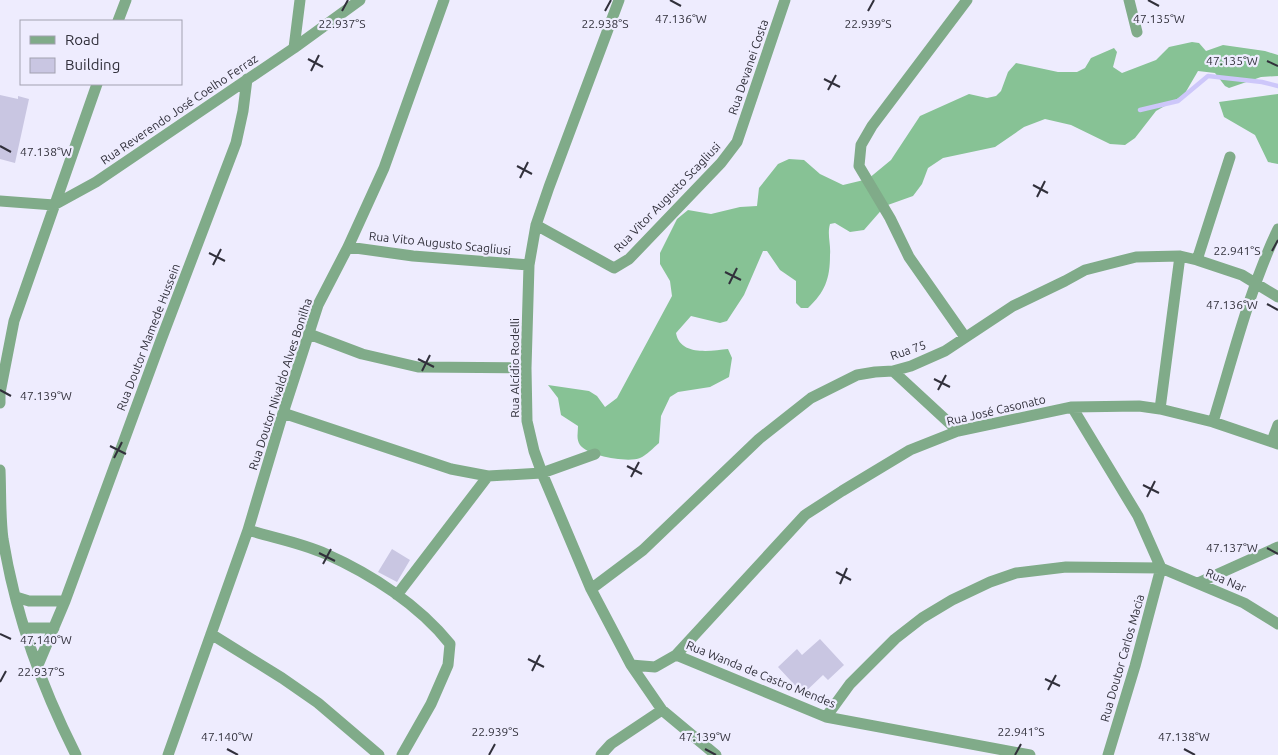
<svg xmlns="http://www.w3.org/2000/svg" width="1278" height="755" viewBox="0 0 1278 755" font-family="Ubuntu,sans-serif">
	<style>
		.forest { fill: #87c295 }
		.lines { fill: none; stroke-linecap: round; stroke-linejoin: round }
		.stream { stroke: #cdc7fa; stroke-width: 4.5 }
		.building { fill: #c9c6e2 }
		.street { stroke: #80ab89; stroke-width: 11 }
		.ticks { fill: none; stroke: #31303b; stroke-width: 2 }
		.labels { text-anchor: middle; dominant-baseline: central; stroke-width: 4.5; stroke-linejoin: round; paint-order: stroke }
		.street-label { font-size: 12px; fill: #31303b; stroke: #eeecfe }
		.ticks-label { font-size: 12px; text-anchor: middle; fill: #31303b; stroke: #eeecfe; stroke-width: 4.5; stroke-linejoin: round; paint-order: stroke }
	</style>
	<rect width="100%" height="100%" fill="#eeecfe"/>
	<path class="forest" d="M1192,42L1199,43L1206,51L1223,45L1265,51L1278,55V76L1261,77L1229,88L1225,86L1215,73L1198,71L1184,95L1156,111L1135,138L1125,145L1110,144L1071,125L1045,119L1024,127L995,147L943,158L928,168L922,184L913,196L885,206L864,230L850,232L835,223L830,224C827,235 831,244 830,255C830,279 825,292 808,308H801L796,303V281L780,270L767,251H763L744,295L727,321L720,323L691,316L676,333C680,356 710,351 728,349L732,358L729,377L710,387L678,392L670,397L661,416L659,443C653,448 647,455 640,458C628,463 588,456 580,445C576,439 578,433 578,426L561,415L558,398L548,385L589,391L597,396L605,407L617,398L672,296L670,281L660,264V253L677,219L688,210L711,214L740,207L757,206L759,188L778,164L789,159L804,160L820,174L843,185L868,179L891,160L920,116L969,94L987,98L996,96L1001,91L1008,72L1016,63L1058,72H1077L1085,68L1091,58L1114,48L1117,52L1113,67L1122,73L1156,60L1169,47Z
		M1278,94V164L1268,162L1255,135L1224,117L1219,102Z"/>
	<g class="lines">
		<path class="stream" d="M1140,110L1178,101L1208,76L1262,82L1278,86"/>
	</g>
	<path class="building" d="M0,95L18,99V96L29,99L15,163L0,159Z
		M392,549L410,560L397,582L378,572Z
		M820,639L844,665L828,680L823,675L803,694L778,667L797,649L802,655Z"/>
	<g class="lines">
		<path class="street" d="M619,0L549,187L536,225L529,265L526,368L527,421L534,451L542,473L591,589L631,665L662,710L716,755
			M1129,0L1137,32
			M118,21L126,0
			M294,48L300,0
			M0,201L54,205L96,182L294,48L360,0
			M536,225L614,268L629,259L721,163L737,142L785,0
			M348,247L413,256L529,265
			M1197,260L1230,157
			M309,334L362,354L418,367L526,368
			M965,337L909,257L890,218L859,166L861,145L872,126L967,0
			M893,371L958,431
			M0,403V393L14,321L97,84
			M1072,407L1138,516L1161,568
			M1160,409L1180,256
			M283,413L451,469L488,476L542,473L595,454
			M1213,422C1233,357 1249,290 1278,229
			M1272,441L1278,425
			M0,470C1,492 0,516 3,539C15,613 42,688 76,755
			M248,530C274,538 302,543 326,554C371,574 419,605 450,644L448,665L431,704L402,755
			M1198,583L1278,547
			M591,589L643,550L759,439L811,398L857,375L875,372L893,371L911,366L945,351L1013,306L1065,281L1085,270L1136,257L1180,256L1197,260L1242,275L1278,297
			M397,595L488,476
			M16,597L29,601H65
			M25,628H54
			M211,634L282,678L318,703L379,755
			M676,655L805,515L842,491L910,450L958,431L1072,407L1139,406L1160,409L1213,422L1278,444
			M38,665L65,601L161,340L236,143L243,111L247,79
			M631,665L655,667L676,655L826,717L1030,755
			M826,717L850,684L895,639L922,618L952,600L990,582L1016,573L1066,567L1161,568L1244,603L1278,624
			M168,755L248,530L283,413L318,305L348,247L384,168L444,0
			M601,755L611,744L662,710
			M1108,755L1135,666L1161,568"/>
	</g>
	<path class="ticks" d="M670,0L681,6M1148,0L1159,6M342,11L348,0M605,11L611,0M868,11L874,0M308,59L323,67M1267,61L1278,66M311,71L319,55M824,79L840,87M828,90L836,75M0,146L11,152M517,166L532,174M520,178L528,162M1033,185L1048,193M1037,197L1045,181M1272,251L1278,240M209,253L225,261M213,265L221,249M725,272L741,280M729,284L737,268M1267,304L1278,310M418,359L434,367M422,371L430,355M934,379L950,387M0,390L11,396M938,390L946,375M110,446L126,454M114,458L122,442M627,466L642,474M631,477L639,462M1143,485L1159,493M1147,497L1155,481M1267,548L1278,554M319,553L335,561M323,564L331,549M836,572L851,580M840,584L847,568M0,634L11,639M528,659L544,667M532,671L540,655M1045,679L1060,686M0,682L6,671M1048,690L1056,675M227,749L238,755M705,749L716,755M1184,749L1195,755M489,755L495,744M1015,755L1021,744"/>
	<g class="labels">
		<g class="street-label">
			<text transform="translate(748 67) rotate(-71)">Rua Devanei Costa</text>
			<text transform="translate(179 109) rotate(-34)">Rua Reverendo José Coelho Ferraz</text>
			<text transform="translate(667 197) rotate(-46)">Rua Vitor Augusto Scagliusi</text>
			<text transform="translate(440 243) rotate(6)">Rua Vito Augusto Scagliusi</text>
			<text transform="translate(148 337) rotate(-69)">Rua Doutor Mamede Hussein</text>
			<text transform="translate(908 350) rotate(-19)">Rua 75</text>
			<text transform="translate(514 368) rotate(-90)">Rua Alcídio Rodelli</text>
			<text transform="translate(280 384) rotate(-72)">Rua Doutor Nivaldo Alves Bonilha</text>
			<text transform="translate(996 410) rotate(-13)">Rua José Casonato</text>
			<text transform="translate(1226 580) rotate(23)">Rua Nar</text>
			<text transform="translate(1122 658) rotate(-74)">Rua Doutor Carlos Macia</text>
			<text transform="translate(761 674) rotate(22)">Rua Wanda de Castro Mendes</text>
		</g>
	</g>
	<g class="ticks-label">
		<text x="681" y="23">47.136°W</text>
		<text x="1159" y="23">47.135°W</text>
		<text x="342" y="28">22.937°S</text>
		<text x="605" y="28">22.938°S</text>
		<text x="868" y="28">22.939°S</text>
		<text x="1232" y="65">47.135°W</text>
		<text x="46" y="156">47.138°W</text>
		<text x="1237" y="255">22.941°S</text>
		<text x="1232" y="309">47.136°W</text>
		<text x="46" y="400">47.139°W</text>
		<text x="1232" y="552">47.137°W</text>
		<text x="46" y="644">47.140°W</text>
		<text x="41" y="676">22.937°S</text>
		<text x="495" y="736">22.939°S</text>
		<text x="1021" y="736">22.941°S</text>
		<text x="227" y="741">47.140°W</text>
		<text x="705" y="741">47.139°W</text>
		<text x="1184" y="741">47.138°W</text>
	</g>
	<rect x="20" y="20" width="162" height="65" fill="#eeecfe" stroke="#a2a1b0"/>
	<rect x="30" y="36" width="25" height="8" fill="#80ab89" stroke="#a2a1b0"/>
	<text x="65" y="45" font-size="15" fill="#31303b">Road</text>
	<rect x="30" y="58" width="25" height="15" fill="#c9c6e2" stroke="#a2a1b0"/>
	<text x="65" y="70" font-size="15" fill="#31303b">Building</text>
</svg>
